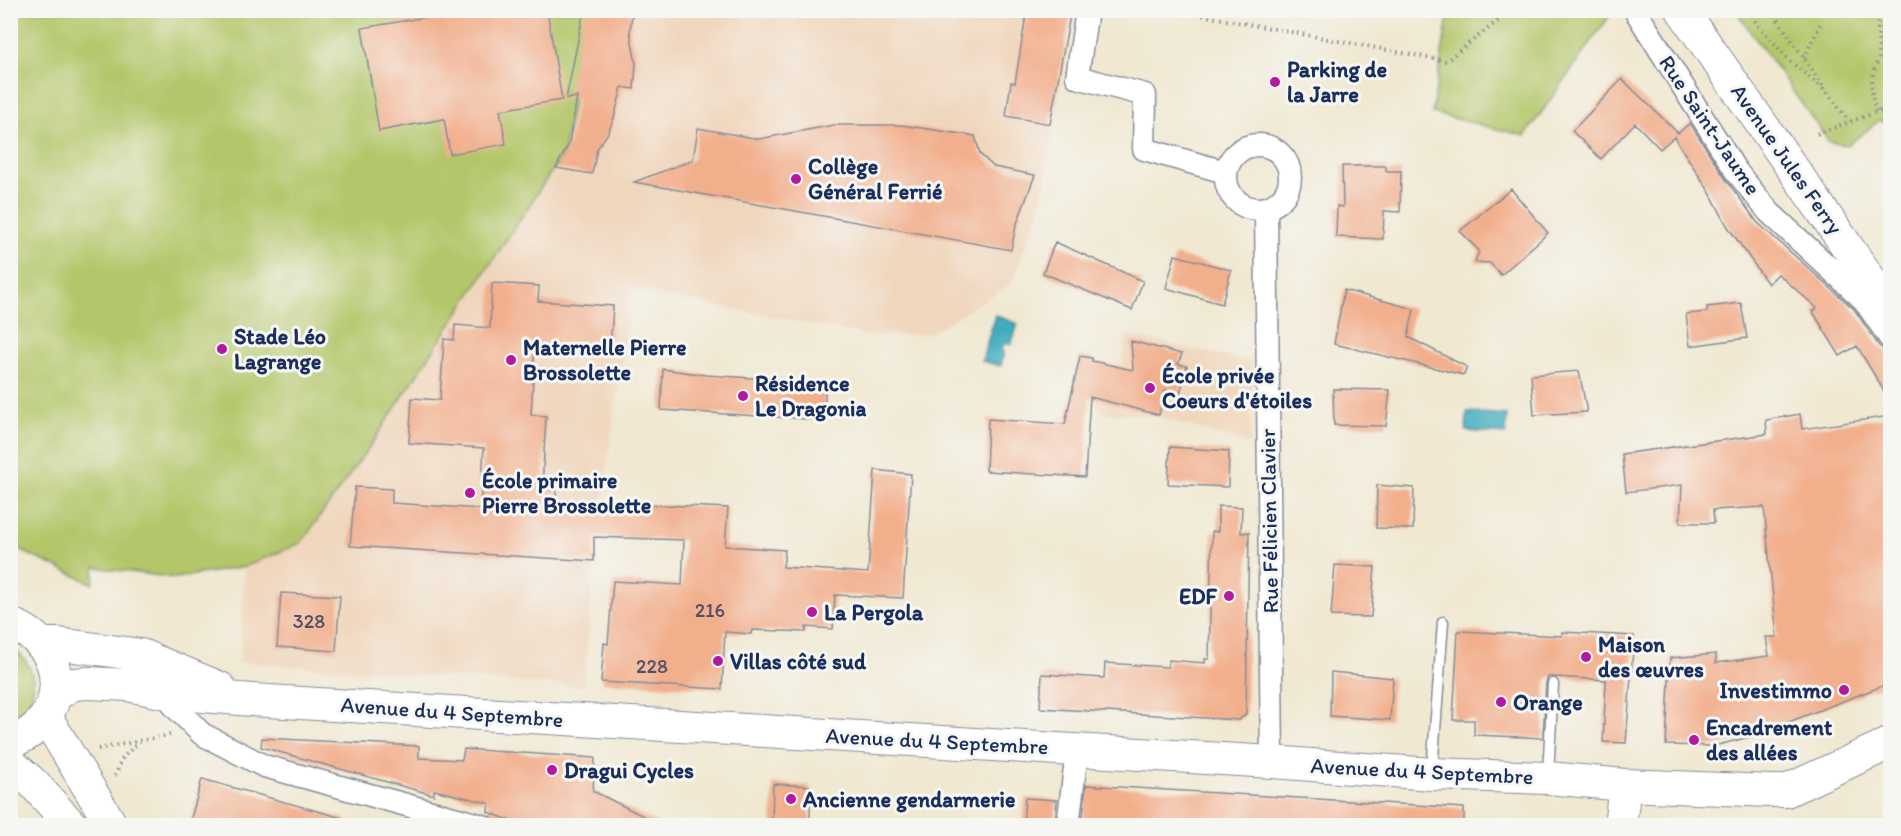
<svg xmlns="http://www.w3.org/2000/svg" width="1901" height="836" viewBox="0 0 1901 836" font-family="Itim,sans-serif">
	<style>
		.built { fill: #f0d6bc }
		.green { fill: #b3c669; stroke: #677a64; stroke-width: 1.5 }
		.water { fill: #40adbe; stroke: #2e6e8e; stroke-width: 1.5 }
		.building { fill: #f2af8c }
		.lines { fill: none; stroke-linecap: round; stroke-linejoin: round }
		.lane-casing { stroke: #868c98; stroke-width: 13 }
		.street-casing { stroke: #868c98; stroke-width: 25 }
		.secondary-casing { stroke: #868c98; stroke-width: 34 }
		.path { stroke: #868c98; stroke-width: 4; stroke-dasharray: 1.5 4.5; stroke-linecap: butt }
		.lane { stroke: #fff; stroke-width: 10 }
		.street { stroke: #fff; stroke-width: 22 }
		.secondary { stroke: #fff; stroke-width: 32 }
		.poi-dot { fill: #b5179e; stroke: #f6f6f2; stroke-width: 2 }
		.labels { text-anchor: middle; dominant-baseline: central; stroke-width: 6; stroke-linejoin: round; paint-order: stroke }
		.number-label { font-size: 20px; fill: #514f6a }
		.poi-label { font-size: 22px; font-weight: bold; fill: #1b2f5e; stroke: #f6f6f2; text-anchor: start }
		.street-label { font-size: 22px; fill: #1b2f5e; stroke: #f6f6f2 }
	</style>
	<rect width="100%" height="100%" fill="#f6f6f2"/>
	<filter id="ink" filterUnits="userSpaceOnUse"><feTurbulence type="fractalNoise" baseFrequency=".0167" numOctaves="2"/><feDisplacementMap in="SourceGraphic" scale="12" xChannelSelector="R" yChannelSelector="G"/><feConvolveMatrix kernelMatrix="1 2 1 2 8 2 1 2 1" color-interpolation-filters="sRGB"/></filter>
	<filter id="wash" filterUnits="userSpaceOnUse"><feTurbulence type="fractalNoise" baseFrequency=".008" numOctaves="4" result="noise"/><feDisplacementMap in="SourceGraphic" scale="24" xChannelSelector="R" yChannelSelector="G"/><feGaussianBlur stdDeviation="1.35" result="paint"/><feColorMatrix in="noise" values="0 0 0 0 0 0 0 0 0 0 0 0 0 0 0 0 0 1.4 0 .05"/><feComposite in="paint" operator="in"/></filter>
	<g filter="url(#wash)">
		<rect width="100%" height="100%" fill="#f0e8d1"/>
		<path class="built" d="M588,11H1073L1041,204L1011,284L929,334L873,336L631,290L594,561L584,687L240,662L244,567L301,543L373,443L496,254Z
			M1126,335L1252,362L1250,444L1156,416L1103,413L1096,404L1103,364L1122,365Z"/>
		<path class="green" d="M10,11H589L563,154L372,443L301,543L244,567L175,578L95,567L93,584L11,546Z
			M1449,11V10L1613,11L1525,136L1432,113Z
			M1736,11H1890V125L1880,120L1848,145L1829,142Z
			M11,647C38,665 44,702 11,718Z"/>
		<path class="water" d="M995,315L1018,324L1011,345L1006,343L1002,347L1004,352L1001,366L982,361Z
			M1467,412L1507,415L1506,434L1466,431Z"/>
		<g id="blocks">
			<path class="building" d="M467,10H547L562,100L500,110L506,144L450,154L444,119L379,131L362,28Z
				M584,10H630V13L632,14L630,31L636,64L634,89L622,87L614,118L608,133L597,149L592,174L556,168L569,143L577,97L566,99Z
				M1027,10H1071L1050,124L1006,116L1011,82L1015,83Z
				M1622,79L1678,133L1690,123L1725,178L1757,222L1854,309L1879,346L1886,351L1890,358V401L1857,346L1840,356L1813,312L1817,308L1778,274L1768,284L1728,227L1709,191L1674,137L1660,149L1635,123L1601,159L1572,131Z
				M834,125H901L975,136L980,154L994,167L1035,175L1016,226L1011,250L634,182L693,160L698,128L759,139Z
				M1342,166H1386V171H1401L1400,212L1384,211L1383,239L1336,237L1337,206L1343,207Z
				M1511,189L1548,233L1501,275L1490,263L1475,262L1479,251L1460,231Z
				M1055,242L1143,281L1132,310L1043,273Z
				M1175,255L1231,270L1222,304L1166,288Z
				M492,283L539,286L538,301L613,306L610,350L535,345L531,415L546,416L542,489L556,490V500L728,508L725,546L785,550L783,567L868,573L875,470L911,474L903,598L835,595L833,629L806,627V632L752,630L751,634L725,632L722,689L601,682L604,643L608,644L613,581L682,585L684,540L594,537V561L350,546L355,487L392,489V503L480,509L484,448L409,443L412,398L440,400L444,339L454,340L455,325L490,328Z
				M1344,290L1414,309L1408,337L1467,367L1464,375L1334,344Z
				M1741,303L1747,338L1690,346L1686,314L1707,312V307Z
				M1131,341L1182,354L1178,364L1187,366L1180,394L1165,390L1159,415L1090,397L1085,477L986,471L988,419L1065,424L1080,356L1092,358V361L1133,370Z
				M663,369L706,375L826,383L823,420L661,410Z
				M1579,371L1587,412L1534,415L1531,375Z
				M1333,389L1390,390L1386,426L1334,425Z
				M1800,414L1802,429L1890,416V683L1750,737L1714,746L1666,745L1670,658L1716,654V663L1769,656L1766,637H1777L1764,507L1713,510L1714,523H1680L1682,485L1626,492L1622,454L1767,434L1766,420Z
				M1170,447L1229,451L1228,487L1168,484Z
				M1377,485L1414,488L1413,529L1376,528Z
				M1218,506L1242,507L1241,533L1249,532L1246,714L1239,720L1040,708L1042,674L1104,678L1105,663L1168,667L1169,660L1205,663V659H1209L1212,531L1218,532Z
				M1335,565L1375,567L1371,617L1331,616Z
				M281,593L340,596L336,651L277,647Z
				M1458,631L1562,636V632L1634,636L1626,743L1603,742L1606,680L1554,677H1548L1546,683L1543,738L1474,735V720H1453Z
				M1331,672L1393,678L1390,720L1330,716Z
				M262,738L419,746V758L462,760L464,749L595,758L593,791L661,825H522L488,812L489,803L434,790V795L261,747Z
				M202,779L346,819L345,825H203L190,822Z
				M773,784L810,786V825H772Z
				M1086,785L1464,808V825H1082Z
				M1025,798L1057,800L1055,825H1023Z"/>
		</g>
	</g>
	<g filter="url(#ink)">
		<use href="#blocks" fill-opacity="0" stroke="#868c98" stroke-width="1.5"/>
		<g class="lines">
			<g class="lane-casing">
				<path id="lane" d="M1432,771L1443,622
					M1548,775L1553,684"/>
			</g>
			<g class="street-casing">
				<path id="street" d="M1087,10L1077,77L1145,95L1144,149L1225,172
					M1635,10L1736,171L1769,212L1864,300L1890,338
					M1226 177a32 32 0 1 1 64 0a32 32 0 1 1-64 0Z
					M1266,209L1272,762
					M170,684L167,693L175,707L202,734L264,766L483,826
					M1068,826L1077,750"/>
			</g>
			<g class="secondary-casing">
				<path id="secondary" d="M1682,10L1890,308
					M10,624C71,644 71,723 10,742
					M43,644H59L141,655L220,688
					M55,695L73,684L89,683L128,685L167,693L252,700L1272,762L1432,774L1548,778L1625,785L1771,791H1786L1890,743
					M46,717L112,826
					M10,763L33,783L72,826
					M1620,826L1625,785"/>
			</g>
			<path class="path" d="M1173,10L1446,61L1512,10
				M1749,10L1757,24L1790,61L1826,91L1849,121
				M1771,10L1825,89
				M1877,10L1879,56
				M1890,43C1873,59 1866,91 1877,111L1890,114
				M1804,58L1822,21
				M1817,134L1890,107
				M98,749L170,735
				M115,776L123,757L137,744"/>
			<use href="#lane" class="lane"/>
			<use href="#street" class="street"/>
			<use href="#secondary" class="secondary"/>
		</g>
	</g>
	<g class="poi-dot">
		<circle cx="1275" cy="82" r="6"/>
		<circle cx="796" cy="179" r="6"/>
		<circle cx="222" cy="349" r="6"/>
		<circle cx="511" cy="360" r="6"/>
		<circle cx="1150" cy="388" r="6"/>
		<circle cx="743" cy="396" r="6"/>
		<circle cx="470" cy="493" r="6"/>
		<circle cx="1229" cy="596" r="6"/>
		<circle cx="812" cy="612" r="6"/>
		<circle cx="1586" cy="657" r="6"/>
		<circle cx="718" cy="661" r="6"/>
		<circle cx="1844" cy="690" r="6"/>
		<circle cx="1501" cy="702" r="6"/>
		<circle cx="1694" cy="740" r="6"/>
		<circle cx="552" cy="770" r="6"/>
		<circle cx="791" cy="799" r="6"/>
	</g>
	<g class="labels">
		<g class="number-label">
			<text x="710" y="610">216</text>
			<text x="309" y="621">328</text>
			<text x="652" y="666">228</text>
		</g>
		<g class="poi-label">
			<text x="1287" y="69">Parking de<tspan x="1287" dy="25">la Jarre</tspan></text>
			<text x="808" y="166">Collège<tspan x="808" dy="25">Général Ferrié</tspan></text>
			<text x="234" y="336">Stade Léo<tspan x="234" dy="25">Lagrange</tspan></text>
			<text x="523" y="347">Maternelle Pierre<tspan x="523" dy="25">Brossolette</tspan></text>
			<text x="1162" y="375">École privée<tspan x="1162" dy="25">Coeurs d'étoiles</tspan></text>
			<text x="755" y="383">Résidence<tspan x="755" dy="25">Le Dragonia</tspan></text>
			<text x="482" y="480">École primaire<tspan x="482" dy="25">Pierre Brossolette</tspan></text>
			<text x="1217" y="596" text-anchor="end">EDF</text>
			<text x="824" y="612">La Pergola</text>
			<text x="1598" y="644">Maison<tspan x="1598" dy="25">des œuvres</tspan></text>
			<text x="730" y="661">Villas côté sud</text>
			<text x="1832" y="690" text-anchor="end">Investimmo</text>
			<text x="1513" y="702">Orange</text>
			<text x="1706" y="727">Encadrement<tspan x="1706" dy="25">des allées</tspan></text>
			<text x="564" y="770">Dragui Cycles</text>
			<text x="803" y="799">Ancienne gendarmerie</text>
		</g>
		<g class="street-label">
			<text transform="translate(1710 125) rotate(56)">Rue Saint-Jaume</text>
			<text transform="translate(1787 159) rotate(55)">Avenue Jules Ferry</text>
			<text transform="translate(1269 521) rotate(-91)">Rue Félicien Clavier</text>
			<text transform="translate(452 712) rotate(4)">Avenue du 4 Septembre</text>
			<text transform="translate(937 741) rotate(3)">Avenue du 4 Septembre</text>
			<text transform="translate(1422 771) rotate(3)">Avenue du 4 Septembre</text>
		</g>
	</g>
	<rect width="1901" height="836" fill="none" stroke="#f6f6f2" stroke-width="36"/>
</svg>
